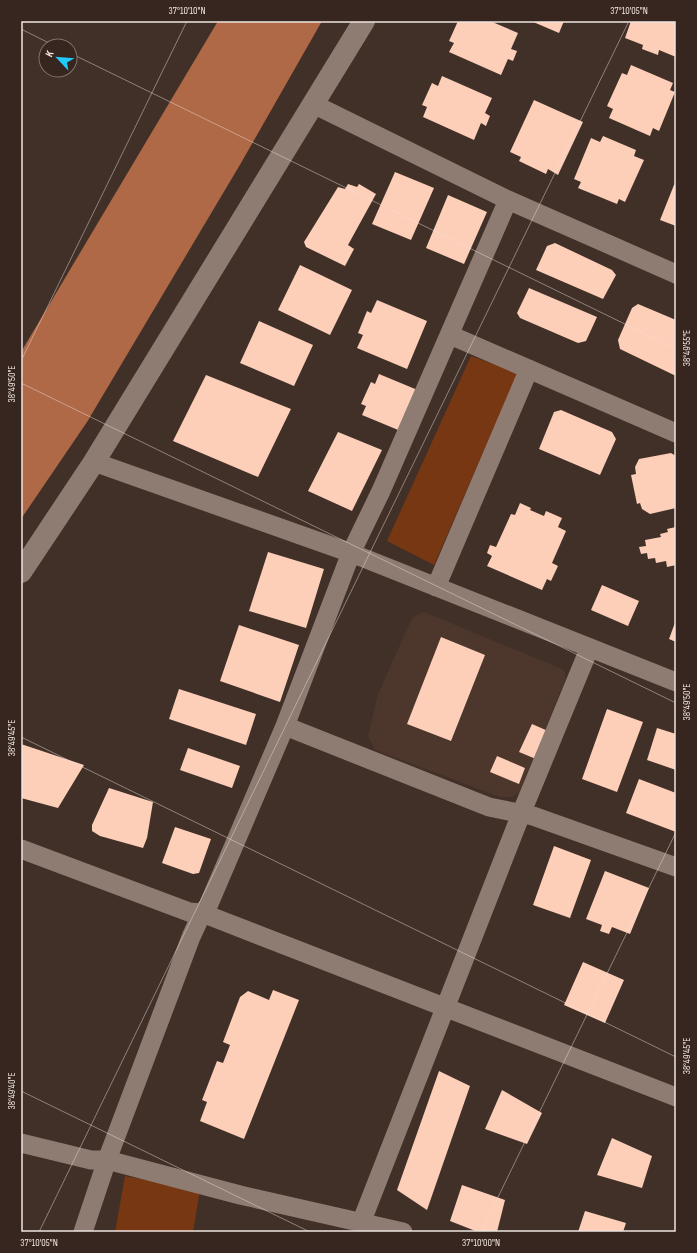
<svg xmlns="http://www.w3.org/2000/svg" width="697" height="1253" viewBox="0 0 697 1253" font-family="'Sofia Sans Condensed',sans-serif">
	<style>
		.built { fill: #4d362b }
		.green { fill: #773713 }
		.water { fill: #af6947 }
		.building { fill: #fdceb8 }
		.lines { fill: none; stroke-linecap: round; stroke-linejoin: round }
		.minor { stroke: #8e7b72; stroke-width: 19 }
		.tertiary { stroke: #8e7b72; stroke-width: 22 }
		.ticks { fill: none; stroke: #f0e5e0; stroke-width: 1; stroke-opacity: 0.45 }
		.neatline { fill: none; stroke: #f0e5e0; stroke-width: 1.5 }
		.ticks-label { font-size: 10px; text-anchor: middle; fill: #f0e5e0 }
	</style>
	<rect width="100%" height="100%" fill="#403028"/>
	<path class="built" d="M424,612L560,668L565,672V680L519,793L512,797H500L375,750L368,736L378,694L408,627L413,617Z"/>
	<path class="green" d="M471,356L518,373L434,565L387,541Z
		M125,1176L200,1190L193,1232H115Z"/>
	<path class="water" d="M218,21H322L241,163L87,422L21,519V352Z"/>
	<path class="building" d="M458,21H490L518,33L511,49L517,51L513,61L508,59L501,75L449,52L454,43L449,41Z
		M531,21H564L559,33Z
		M631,21H676V57L659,50L658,55L642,49L643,45L625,38Z
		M631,65L673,83L670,90L675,92L659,131L653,128L650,136L609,118L613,109L607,106L622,73L627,75Z
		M442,76L492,98L485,113L490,116L486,126L481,123L474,140L423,117L427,107L422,105L432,83L438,86Z
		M534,100L583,122L558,175L548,169L546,174L519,161L521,157L510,152Z
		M603,136L636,150L634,156L644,160L625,202L619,199L617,204L578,188L581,182L574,179L591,138L600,142Z
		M395,172L434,188L411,240L372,224Z
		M676,180V226L660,220Z
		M348,184L357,187L359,184L376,194L348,245L354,249L345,266L306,247L304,242L338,187L345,189Z
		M448,195L487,212L464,264L426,248Z
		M555,243L612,270L616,275L603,299L536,270L547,246Z
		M300,265L352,290L330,335L278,310Z
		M529,288L597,317L586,341L578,343L520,318L517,313Z
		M377,300L427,321L407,369L357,348L363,335L358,333L367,311L371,313Z
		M638,304L676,320V376L620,349L618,340L632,308Z
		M259,321L313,345L294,386L240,363Z
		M379,374L420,391L403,432L362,415L366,406L361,404L371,382L375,384Z
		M206,375L291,409L258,477L173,441Z
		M561,410L612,432L616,439L600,475L539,449L554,412Z
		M338,432L382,450L352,511L308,491Z
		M671,453L676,456V508L650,514L642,509L640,503L637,504L631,475L636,474L635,467L639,459Z
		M520,503L531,508L530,510L544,516L546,511L562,518L558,527L566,531L552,563L558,566L551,581L547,579L542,590L487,566L492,556L487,553L490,545L496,547L511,514L515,515Z
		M676,527V565L667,567L666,561L656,563L655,558L648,559L647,553L641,554L639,547L646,546L645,540L661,537L660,534L668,532L667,529Z
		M268,552L324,569L306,628L249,611Z
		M602,585L639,601L628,626L591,610Z
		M676,620V642L669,639Z
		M239,625L299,645L280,702L220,681Z
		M441,637L485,655L451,741L407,724Z
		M179,689L256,714L246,745L169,719Z
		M607,709L643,722L617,792L582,779Z
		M532,724L548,731L536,759L519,752Z
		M657,728L676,734V770L647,760Z
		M21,744L84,765L58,808L21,798Z
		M188,748L240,766L232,788L180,770Z
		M497,756L525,768L519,784L490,772Z
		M639,779L676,793V832L626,813Z
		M109,788L153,802L147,838L143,848L100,836L92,831V825Z
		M175,827L211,839L199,873L193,874L162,863Z
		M554,846L591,860L570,918L533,905Z
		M605,871L649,888L630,934L612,927L609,934L600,931L602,925L586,919Z
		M583,962L624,980L605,1023L564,1005Z
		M273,990L299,1000L244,1139L200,1121L207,1102L202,1100L217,1061L223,1063L230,1045L223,1042L240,997L248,991L269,1000Z
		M439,1071L470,1086L427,1210L397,1190Z
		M502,1090L542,1113L527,1144L485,1129Z
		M612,1138L652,1156L642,1188L597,1175Z
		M462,1185L505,1200L497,1232H478L450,1221Z
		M585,1211L626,1223L623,1232H578Z"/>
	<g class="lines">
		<path class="minor" d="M313,104L508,200L676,274
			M450,335L676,433
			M94,462L351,553L676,682
			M436,587L529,369
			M285,726L489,807L533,816L676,867
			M21,849L189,912L202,913L208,906L285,726L351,553L381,491L508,200
			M21,1143L91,1160H107L240,1195L403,1232
			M361,1223L521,814L589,649
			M83,1232L107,1160L191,937L202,913L676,1097"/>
		<path class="tertiary" d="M21,572L94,462L364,21"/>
	</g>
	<path class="ticks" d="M21,29L55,46M70,53L676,349M21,361L187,21M21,383L676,703M21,737L676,1057M21,1091L310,1232M39,1232L629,21M481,1232L676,832"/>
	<rect width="697" height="1253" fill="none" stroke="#36261f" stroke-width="44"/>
	<g transform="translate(58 58) rotate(296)"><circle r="19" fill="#36261f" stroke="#80726c"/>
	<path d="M0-3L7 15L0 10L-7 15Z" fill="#22c9fe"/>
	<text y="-6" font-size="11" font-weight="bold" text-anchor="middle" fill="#f0e5e0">K</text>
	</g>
	<rect x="22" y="22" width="653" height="1209" class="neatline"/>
	<g class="ticks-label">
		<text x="187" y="14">37°10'10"N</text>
		<text x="629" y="14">37°10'05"N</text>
		<text transform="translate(686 348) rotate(-90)" y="4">38°49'55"E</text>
		<text transform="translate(11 384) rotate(-90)" y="4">38°49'50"E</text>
		<text transform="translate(686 702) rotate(-90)" y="4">38°49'50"E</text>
		<text transform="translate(11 738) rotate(-90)" y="4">38°49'45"E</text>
		<text transform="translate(686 1056) rotate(-90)" y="4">38°49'45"E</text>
		<text transform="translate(11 1091) rotate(-90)" y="4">38°49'40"E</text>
		<text x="39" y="1246">37°10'05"N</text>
		<text x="481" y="1246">37°10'00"N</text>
	</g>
</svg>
